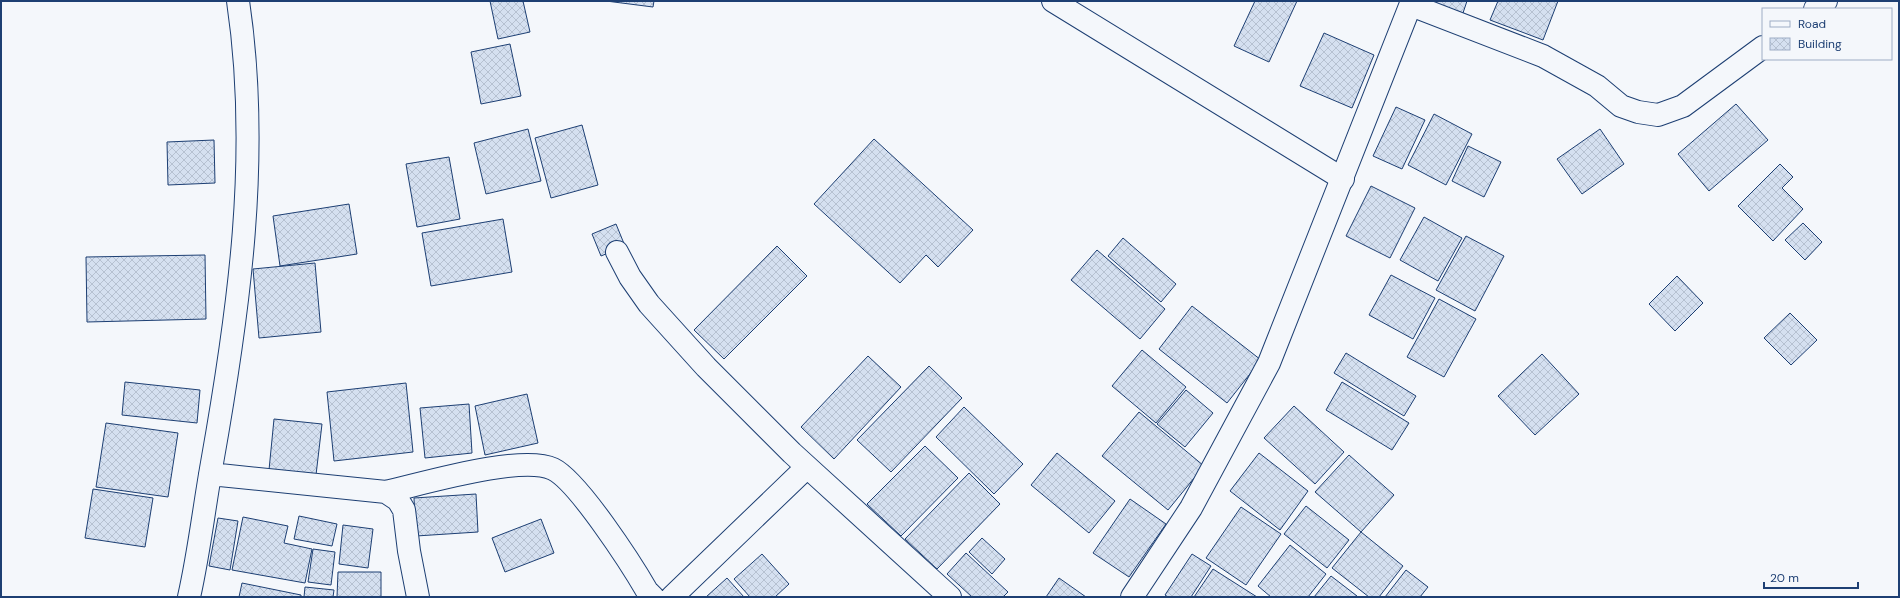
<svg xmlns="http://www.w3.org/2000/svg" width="1900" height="598" viewBox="0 0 1900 598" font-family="'DM Sans',sans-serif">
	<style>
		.building { fill: url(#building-cross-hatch); stroke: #1d3f73 }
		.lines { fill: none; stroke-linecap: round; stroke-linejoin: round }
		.minor-casing { stroke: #1d3f73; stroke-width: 24 }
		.tertiary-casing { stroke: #1d3f73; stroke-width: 24 }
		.minor { stroke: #f4f7fb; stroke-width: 22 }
		.tertiary { stroke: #f4f7fb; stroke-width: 22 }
	</style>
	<defs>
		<pattern id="building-cross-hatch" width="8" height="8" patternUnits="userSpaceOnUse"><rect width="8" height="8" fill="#d5e0f0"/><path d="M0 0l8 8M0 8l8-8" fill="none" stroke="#b6c1d1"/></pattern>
	</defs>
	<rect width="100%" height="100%" fill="#f4f7fb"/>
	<path class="building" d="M490,1H523L530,32L498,39Z
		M606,1H654L653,7Z
		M1255,1H1297L1269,62L1234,46Z
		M1436,1H1467L1461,19L1433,9Z
		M1498,1H1558L1543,40L1490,20Z
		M1324,33L1374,55L1352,108L1300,86Z
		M510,44L521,96L481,104L471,52Z
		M1736,104L1768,140L1709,191L1678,154Z
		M1396,107L1425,120L1402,169L1373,156Z
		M1434,114L1472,134L1446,185L1408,165Z
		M582,125L598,185L551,198L535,138Z
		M528,129L541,181L486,194L474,143Z
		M1600,129L1624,164L1582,194L1557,159Z
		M874,139L973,230L938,267L926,255L900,283L814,204Z
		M214,140L215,183L168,185L167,142Z
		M1468,146L1501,162L1484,197L1452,181Z
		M449,157L460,219L417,227L406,164Z
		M1780,164L1793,177L1782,188L1803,209L1773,241L1738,206Z
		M1371,186L1415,208L1390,258L1346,236Z
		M349,204L357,254L280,266L273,216Z
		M1424,217L1462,238L1438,281L1400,260Z
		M503,219L512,272L431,286L422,233Z
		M1803,223L1822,242L1805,260L1785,240Z
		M616,224L625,246L601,256L592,234Z
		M1466,236L1504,256L1475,311L1436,290Z
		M1123,238L1176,284L1161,302L1108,256Z
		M777,246L807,276L724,359L694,330Z
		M1097,250L1165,309L1140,339L1071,280Z
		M205,255L206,319L87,322L86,257Z
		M315,263L321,332L259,338L253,269Z
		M1391,275L1435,298L1413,339L1369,315Z
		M1677,276L1703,303L1675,331L1649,304Z
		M1439,299L1476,319L1444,377L1407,357Z
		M1192,306L1261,360L1227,403L1159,349Z
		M1790,313L1817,340L1791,365L1764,338Z
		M1142,350L1186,387L1156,423L1112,386Z
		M1346,353L1416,396L1404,416L1334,373Z
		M1542,354L1579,394L1535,435L1498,396Z
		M868,356L901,387L834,459L801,427Z
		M929,366L962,398L891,472L857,440Z
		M125,382L200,390L197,423L122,415Z
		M1342,382L1409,423L1392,450L1326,410Z
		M406,383L413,452L334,461L327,392Z
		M1186,390L1213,413L1185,447L1157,424Z
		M527,394L538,443L485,455L475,406Z
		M469,404L472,453L425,458L420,408Z
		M1294,406L1344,452L1315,484L1264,438Z
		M964,407L1023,464L994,494L936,437Z
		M1139,412L1204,466L1168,510L1102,456Z
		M274,419L322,424L316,475L269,470Z
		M106,423L178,433L168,497L96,487Z
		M925,446L958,478L901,536L867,504Z
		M1057,453L1115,501L1089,533L1031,485Z
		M1259,453L1308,491L1280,530L1230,491Z
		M1349,455L1394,495L1361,532L1315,492Z
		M969,473L1000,504L937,569L905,539Z
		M93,489L153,498L145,547L85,538Z
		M476,494L478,532L416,536L414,498Z
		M1130,499L1166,524L1129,577L1093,553Z
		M1306,506L1349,540L1327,568L1284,534Z
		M1241,507L1281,534L1246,585L1206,558Z
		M299,516L337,524L332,546L294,539Z
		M243,517L288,526L284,543L312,549L305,583L232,570Z
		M218,518L238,521L230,570L209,566Z
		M541,519L554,553L505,572L492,538Z
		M343,525L373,529L368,568L339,564Z
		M1361,532L1403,566L1379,597H1369L1332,568Z
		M982,538L1005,559L992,574L969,552Z
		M1290,545L1326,574L1308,597H1271L1258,586Z
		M313,549L335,552L331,585L308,582Z
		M966,553L1008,592L1003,597H972L947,574Z
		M762,554L789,584L775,597H750L734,579Z
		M1192,554L1211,566L1191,597H1168L1165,595Z
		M1213,569L1257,597H1194Z
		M1406,570L1428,587L1420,597H1385Z
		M338,572H381V597H337Z
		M1331,576L1357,596L1356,597H1314Z
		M727,578L744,597H706Z
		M1059,578L1086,597H1046Z
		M242,583L301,595V597H239Z
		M305,587L334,590L333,597H304Z"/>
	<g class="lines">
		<g class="minor-casing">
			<path id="minor" d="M1053,1L1343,179
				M1411,5L1543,56L1597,86L1621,106L1638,112L1658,115L1683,106L1763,47
				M1815,9L1826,1
				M617,252L630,277L649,304L706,367L792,453L950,597
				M210,474L386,492L398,500L404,510L409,551L418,597
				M386,492C422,484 521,454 553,469C578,481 632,565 647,591L653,597
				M189,597C199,553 204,508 212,463C239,311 261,155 238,1
				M672,597L807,467"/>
		</g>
		<g class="tertiary-casing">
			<path id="tertiary" d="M1132,597L1191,508L1269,363L1412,1"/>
		</g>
		<use href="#minor" class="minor"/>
		<use href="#tertiary" class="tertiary"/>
	</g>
	<rect width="1900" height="598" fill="none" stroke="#1d3f73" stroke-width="4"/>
	<rect x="1762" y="8" width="130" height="52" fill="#f4f7fb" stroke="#9eadc5"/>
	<rect x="1770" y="21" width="20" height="6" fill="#f4f7fb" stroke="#9eadc5"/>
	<text x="1798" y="28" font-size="12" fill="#1d3f73">Road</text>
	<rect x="1770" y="38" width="20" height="12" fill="url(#building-cross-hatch)" stroke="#9eadc5"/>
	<text x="1798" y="48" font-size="12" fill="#1d3f73">Building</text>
	<path d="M1764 582v6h94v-6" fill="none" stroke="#1d3f73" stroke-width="2"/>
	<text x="1770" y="582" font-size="12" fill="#1d3f73" stroke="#f4f7fb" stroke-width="3" paint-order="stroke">20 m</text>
</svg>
